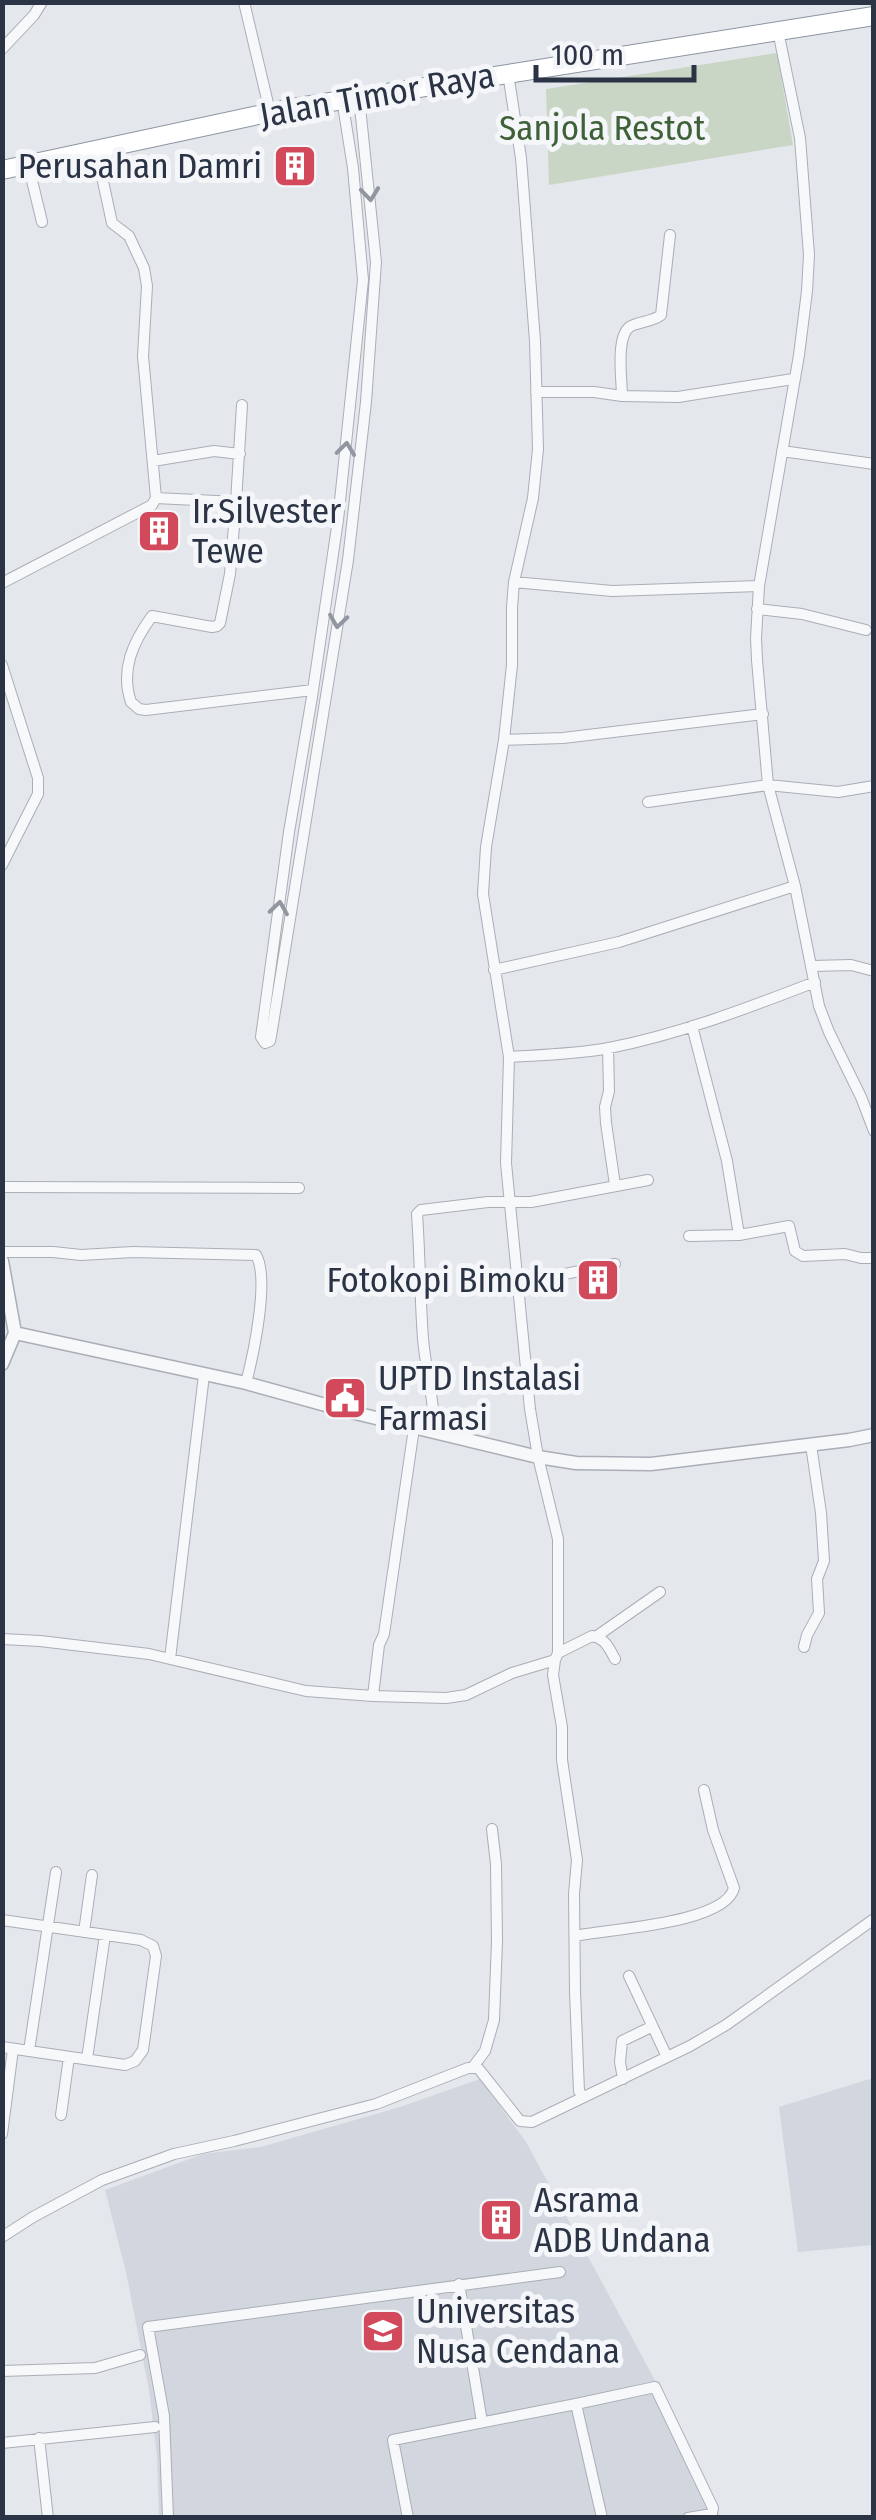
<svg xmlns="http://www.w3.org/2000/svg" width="876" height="2520" viewBox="0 0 876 2520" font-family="'Fira Sans Condensed',sans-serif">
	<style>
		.built { fill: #d2d6de }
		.green { fill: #c9d6c5 }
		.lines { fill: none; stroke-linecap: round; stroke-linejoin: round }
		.minor-casing { stroke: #a9aeb7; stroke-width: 12 }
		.tertiary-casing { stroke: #a9aeb7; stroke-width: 15 }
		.trunk-casing { stroke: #8b94a3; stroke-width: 20 }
		.minor { stroke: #f7f8fa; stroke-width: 10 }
		.tertiary { stroke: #f7f8fa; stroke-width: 12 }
		.trunk { stroke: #fff; stroke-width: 18 }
		.oneway { stroke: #9196a0 }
		.labels { text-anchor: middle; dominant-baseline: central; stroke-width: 10; stroke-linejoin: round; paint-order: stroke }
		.street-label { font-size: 35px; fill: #2b3445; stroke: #f4f6f9 }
		.park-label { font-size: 35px; fill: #3f6138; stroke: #f4f6f9 }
		.poi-label { font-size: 35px; fill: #2b3445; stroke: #f4f6f9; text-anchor: start }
	</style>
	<rect width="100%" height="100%" fill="#e4e7ec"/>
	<path class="built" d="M873,2078V2245L798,2252L779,2107Z
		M480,2079L526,2142L677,2421L720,2517H159L157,2456L149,2390L126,2272L105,2190L203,2154L261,2147L400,2107Z"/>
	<path class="green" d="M777,53L793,145L549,185L546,89Z"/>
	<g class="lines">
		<g class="minor-casing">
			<path id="minor" d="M244,2L270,112
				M778,31L800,138L809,255L807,291L799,355L759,586L756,638L757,660L768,785L795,886L819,1006L829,1032L861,1097L874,1131
				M2,49L34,15L42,2
				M342,99L353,168L363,280L338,520L312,697L289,832L261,1037L265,1043L270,1041L272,1030L348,560L366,402L376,262L359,97
				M28,164L42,222
				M536,392H594L622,396L678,397L793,379
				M622,396C622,380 615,335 631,326C641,321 652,322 661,315L670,235
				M782,451L874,464
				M153,461L214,451L240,454
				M156,498L236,502L242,405
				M236,502L230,574L220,623L217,626L212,627L152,616C133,642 120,670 131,702L139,709L146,710L313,690
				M514,582L612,591L759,586
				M2,583L152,505L156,498L143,356L147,286L144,268L129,236L112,223L96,149
				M757,609L802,614L866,630
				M2,665L38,778V794L2,865
				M504,740L563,738L763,714
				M648,802L768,785L838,792L874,786
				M812,966L851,965L874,971
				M494,970L619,942L795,886
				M692,1026L727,1161L739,1235
				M608,1048L609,1091L605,1107L606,1123L615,1185
				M509,1057C542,1055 577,1054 609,1048C680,1034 748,1008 815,982
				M2,1187L299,1188
				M689,1236L739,1235L789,1226L795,1251L803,1256L845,1254L861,1258H874
				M2,1252H53L81,1255L133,1252L256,1255C270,1279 253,1356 246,1383
				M519,1283L615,1264
				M435,1432C434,1401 426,1371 423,1339C420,1297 420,1256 417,1214L421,1210L488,1202H531L648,1180
				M597,1636L660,1592
				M2,1639L40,1641L149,1654L306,1691L373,1696L446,1698L466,1695L512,1673L555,1660L558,1653V1539L538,1457L530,1409L506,1163L509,1057L483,894L486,847L504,740L512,665V607L514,582L533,498L538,449L535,341L521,158L508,73
				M804,1647L807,1635L819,1613L817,1579L824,1561L821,1513L811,1445
				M558,1653L592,1636C605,1638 609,1648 615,1659
				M170,1659L204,1375
				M555,1660L553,1675L562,1727V1760L577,1860L574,1894L575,1992L579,2091L583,2097
				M373,1696L379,1645L384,1634L414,1428
				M2,1920L141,1940L153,1946L156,1956L143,2050L135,2061L125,2065L2,2047
				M84,1932L92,1875
				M575,1936C608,1929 725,1924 734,1888L713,1830L704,1790
				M629,1976L667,2057
				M29,2051L56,1872
				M87,2059L105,1935
				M473,2067L485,2051L494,2020L497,1941L496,1864L492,1829
				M623,2079L620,2062L622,2041L651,2027
				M61,2115L69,2057
				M2,2134L13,2049
				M2,2237L33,2217L102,2180L174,2154L234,2141L376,2104L468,2068H478L520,2121L532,2122L690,2046L726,2025L874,1919
				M459,2284L482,2422
				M2,2371L95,2368L140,2355
				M576,2404L602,2518
				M39,2438L48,2518
				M2,2443L155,2427
				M168,2518L164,2416L148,2327L560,2272
				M408,2518L393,2440L576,2404L655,2387L713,2508L712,2514L688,2518"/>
		</g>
		<g class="tertiary-casing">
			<path id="tertiary" d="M2,1261L15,1333L2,1364
				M15,1333L246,1383L351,1412L538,1457L576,1463L651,1464L849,1440L874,1435"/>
		</g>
		<g class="trunk-casing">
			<path id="trunk" d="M2,170L286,109L874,16"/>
		</g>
		<use href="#minor" class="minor"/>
		<use href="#tertiary" class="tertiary"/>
		<use href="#trunk" class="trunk"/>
	</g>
	<defs><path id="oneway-chevron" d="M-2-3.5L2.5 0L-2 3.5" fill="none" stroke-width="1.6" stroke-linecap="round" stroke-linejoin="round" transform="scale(2.5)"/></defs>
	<g class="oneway">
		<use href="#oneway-chevron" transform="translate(370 194) rotate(84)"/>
		<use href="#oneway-chevron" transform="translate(346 449) rotate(-83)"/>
		<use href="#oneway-chevron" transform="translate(338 621) rotate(98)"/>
		<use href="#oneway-chevron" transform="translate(279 908) rotate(-82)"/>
	</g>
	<defs>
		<g id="building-square" transform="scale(2.25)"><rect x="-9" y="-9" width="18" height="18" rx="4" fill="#d1495b" stroke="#f4f6f9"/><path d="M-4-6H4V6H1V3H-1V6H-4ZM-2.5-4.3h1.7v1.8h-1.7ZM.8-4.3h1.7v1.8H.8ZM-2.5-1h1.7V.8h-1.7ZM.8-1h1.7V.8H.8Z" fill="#fff"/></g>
		<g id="civic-square" transform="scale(2.25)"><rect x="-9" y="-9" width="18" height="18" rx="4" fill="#d1495b" stroke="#f4f6f9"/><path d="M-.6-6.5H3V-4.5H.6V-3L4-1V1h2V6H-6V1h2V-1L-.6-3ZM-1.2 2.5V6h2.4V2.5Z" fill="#fff"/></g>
		<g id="university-square" transform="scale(2.25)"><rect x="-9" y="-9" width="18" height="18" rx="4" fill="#d1495b" stroke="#f4f6f9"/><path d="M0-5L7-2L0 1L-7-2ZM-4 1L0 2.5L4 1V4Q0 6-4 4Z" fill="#fff"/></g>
	</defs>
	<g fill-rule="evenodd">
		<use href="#building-square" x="295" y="166"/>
		<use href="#building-square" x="159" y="531"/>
		<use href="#building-square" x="598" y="1280"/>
		<use href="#civic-square" x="345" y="1398"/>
		<use href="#building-square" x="501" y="2220"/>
		<use href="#university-square" x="383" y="2331"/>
	</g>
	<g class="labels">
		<g class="street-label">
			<text transform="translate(377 95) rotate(-10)">Jalan Timor Raya</text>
		</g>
		<g class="park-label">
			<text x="602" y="128">Sanjola Restot</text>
		</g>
		<g class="poi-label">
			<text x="262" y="166" text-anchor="end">Perusahan Damri</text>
			<text x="192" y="511">Ir.Silvester<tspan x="192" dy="40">Tewe</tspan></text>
			<text x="566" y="1280" text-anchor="end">Fotokopi Bimoku</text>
			<text x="378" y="1378">UPTD Instalasi<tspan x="378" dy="40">Farmasi</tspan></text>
			<text x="534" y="2200">Asrama<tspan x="534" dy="40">ADB Undana</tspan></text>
			<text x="416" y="2311">Universitas<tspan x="416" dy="40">Nusa Cendana</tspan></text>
		</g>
	</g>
	<rect width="876" height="2520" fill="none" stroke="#2b3445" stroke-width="10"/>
	<path d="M536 65v15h158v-15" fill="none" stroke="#2b3445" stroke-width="5"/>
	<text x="551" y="65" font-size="30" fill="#2b3445" stroke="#f4f6f9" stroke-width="8" paint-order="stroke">100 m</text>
</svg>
